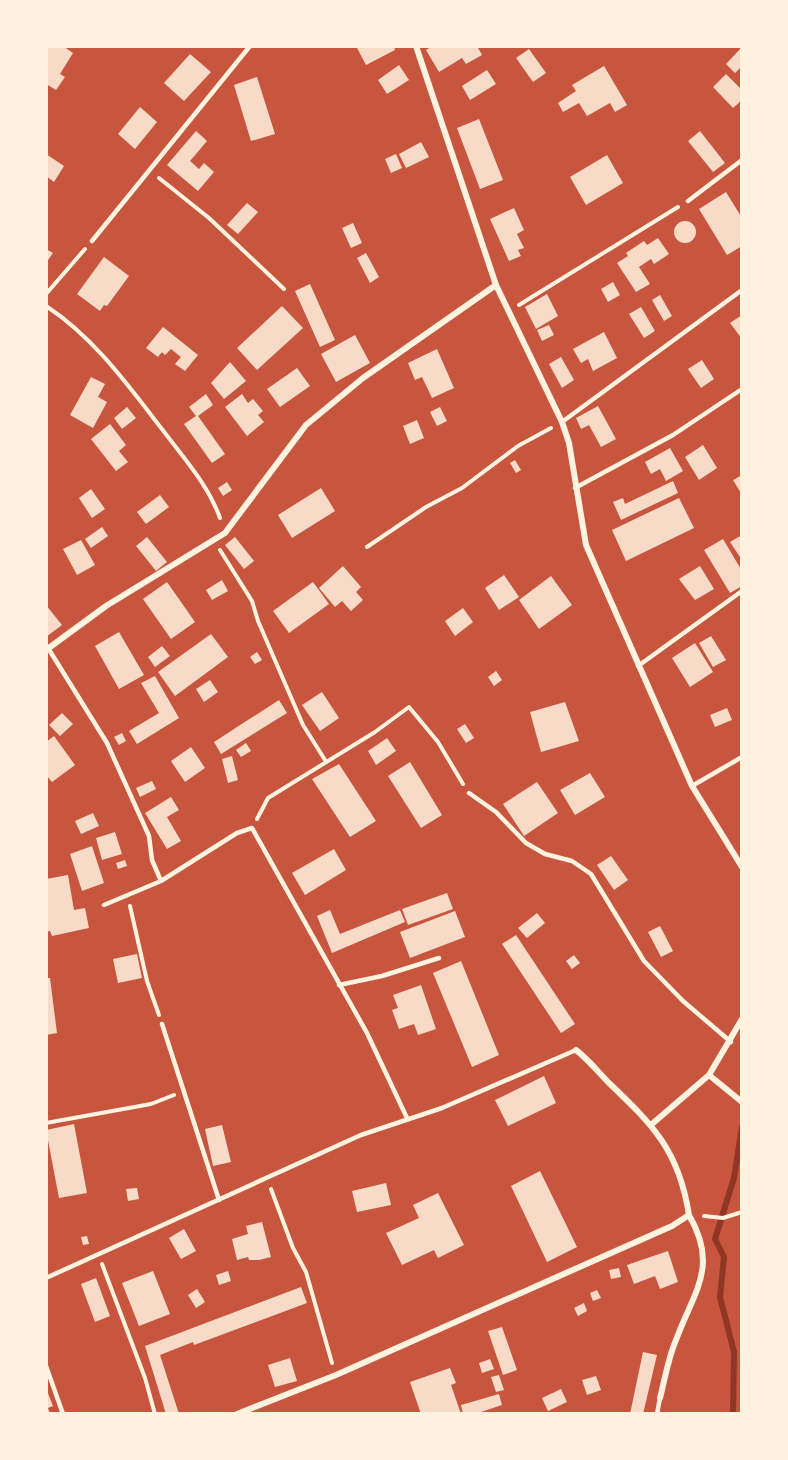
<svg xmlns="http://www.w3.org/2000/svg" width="788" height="1460" viewBox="0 0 788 1460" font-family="'Sofia Sans Condensed',sans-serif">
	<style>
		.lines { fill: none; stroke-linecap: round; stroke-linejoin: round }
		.stream { stroke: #8f3625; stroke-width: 6 }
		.building { fill: #f7dbc8 }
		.path { stroke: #fff3e0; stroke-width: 4 }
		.service { stroke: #fff3e0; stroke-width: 4.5 }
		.minor { stroke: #fff3e0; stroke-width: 6 }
	</style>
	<rect width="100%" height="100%" fill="#c8553d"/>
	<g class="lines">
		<path class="stream" d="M733,1414L734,1352L720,1297L724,1257L715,1239L734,1178L742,1127"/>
	</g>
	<path class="building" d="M46,46H63L73,53L60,74L65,77L56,90L46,84Z
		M356,46H394L395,50L366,65Z
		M433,46H477L482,55L466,64L462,58L439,72L426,50Z
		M742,47V66L735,73L726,64Z
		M529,49L546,73L533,82L516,58Z
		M190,54L211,72L184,101L164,83Z
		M399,65L409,80L387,94L378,80Z
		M604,66L627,105L615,112L610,103L587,116L579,103L563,112L558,103L576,91L572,85Z
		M487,70L496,84L470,100L462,86Z
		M726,74L742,90V100L733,108L713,87Z
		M257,77L275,134L251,141L234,85Z
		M140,107L157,122L135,149L118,134Z
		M479,119L503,180L480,189L457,128Z
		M196,131L207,141L190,161L199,169L204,163L214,172L198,191L167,165Z
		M700,131L725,163L713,172L688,141Z
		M421,142L429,157L406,168L399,154Z
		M46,154L64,166L54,182L46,176Z
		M396,154L402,168L391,173L385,159Z
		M607,155L623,183L586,205L570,177Z
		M726,192L742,218V246L727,255L699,209Z
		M247,203L258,212L238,234L227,225Z
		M514,208L524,230L517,234L524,248L518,250L521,256L509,261L490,219Z
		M674 232a11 11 0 1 1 22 0a11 11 0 1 1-22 0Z
		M353,223L362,243L351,248L342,228Z
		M658,238L669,254L654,264L651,259L639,267L650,284L636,292L617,263L628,256L626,253L644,241L647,245Z
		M46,249L53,253L46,263Z
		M366,253L379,277L370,283L357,258Z
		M104,257L129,276L107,306L104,305L100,311L77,294Z
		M613,282L620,295L608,302L601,289Z
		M310,284L335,340L320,347L295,291Z
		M547,294L558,316L536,329L525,307Z
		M660,295L672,316L664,321L652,300Z
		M282,306L303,328L257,370L237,348Z
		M641,307L655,331L644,338L629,314Z
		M742,315V339L730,323Z
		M549,325L554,335L542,341L537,330Z
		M163,327L198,355L185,371L175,364L181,357L171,349L165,355L162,352L158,357L146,348Z
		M604,332L617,358L593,371L588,359L581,363L573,349Z
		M355,335L370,363L336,382L321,354Z
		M437,349L454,388L432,398L422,377L415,380L408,363Z
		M561,357L574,380L562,388L549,364Z
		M702,360L714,379L701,388L688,369Z
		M230,362L246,381L224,399L211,383Z
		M297,368L310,386L280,407L267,389Z
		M91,377L105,384L98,397L107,402L93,428L70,415Z
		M206,394L213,405L198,416L225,454L212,463L184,424L196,416L189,407Z
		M242,394L248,403L253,399L263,411L258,415L264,422L247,436L225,407Z
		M598,406L616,439L601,447L589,425L581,429L576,418Z
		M127,407L136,418L122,429L114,418Z
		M440,407L447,421L437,426L430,412Z
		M417,420L424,438L410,444L403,426Z
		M110,424L126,445L119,451L128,462L116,471L91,439Z
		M703,445L717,468L699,480L685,457Z
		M670,448L683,471L666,481L660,469L651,474L645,462Z
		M515,460L521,470L516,473L510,463Z
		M742,475V495L733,480Z
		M673,481L678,493L621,520L613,502L623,498L625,504Z
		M227,482L232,490L223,496L218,488Z
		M321,488L335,511L292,538L278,515Z
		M91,489L105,509L92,518L79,498Z
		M160,495L169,507L146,524L137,512Z
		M679,498L694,528L626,561L612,530Z
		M102,527L108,536L91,548L85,539Z
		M742,535V560L730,542Z
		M147,537L167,562L156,571L136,546Z
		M235,537L254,561L244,569L225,545Z
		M723,539L742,571V586L730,593L704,550Z
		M81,540L95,565L77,575L63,549Z
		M343,566L361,587L356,592L363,600L351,611L342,601L335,607L319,588Z
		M700,566L714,589L695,600L679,579Z
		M504,575L519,597L499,610L485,588Z
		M551,576L572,605L539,629L519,600Z
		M222,580L228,591L212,600L206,590Z
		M167,582L195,622L171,639L143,599Z
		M313,582L329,604L289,633L273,611Z
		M46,605L62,625L46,637Z
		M463,608L473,622L455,636L445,621Z
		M119,632L144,675L119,689L95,646Z
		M211,634L228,657L175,696L158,672Z
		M711,636L726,660L713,667L699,643Z
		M695,643L713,672L690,687L672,658Z
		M162,646L170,656L155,667L148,657Z
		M257,652L262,660L255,664L250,657Z
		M496,671L502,680L494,686L488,677Z
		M155,676L179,718L137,744L129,731L159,713L141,683Z
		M210,680L218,692L204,702L196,689Z
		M322,692L339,718L320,731L302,705Z
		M279,700L287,713L221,754L214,742Z
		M565,702L579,741L541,752L530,712Z
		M727,708L732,720L715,727L710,715Z
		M62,713L73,724L60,736L49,725Z
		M465,724L474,738L466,743L457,729Z
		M122,733L126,741L119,745L114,737Z
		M54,736L75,765L52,782L46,775V742Z
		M387,738L396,751L376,765L368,751Z
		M246,743L251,751L241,757L236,750Z
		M191,747L205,768L185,782L171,761Z
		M232,756L238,780L228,783L222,759Z
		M410,762L442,815L421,828L388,776Z
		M339,764L376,821L350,837L312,779Z
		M590,773L605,797L575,815L560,790Z
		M152,781L156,789L140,797L136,788Z
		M537,782L558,813L524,836L503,804Z
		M171,797L179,810L167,817L181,841L167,849L145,813Z
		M93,813L99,826L81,834L75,821Z
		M115,832L122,854L102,860L96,838Z
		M92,846L104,883L82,891L70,854Z
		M334,849L346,870L305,895L292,873Z
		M611,856L628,880L614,890L597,865Z
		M125,860L127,866L118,869L116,863Z
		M68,875L74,910L85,908L89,928L52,936L50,931L46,932V879Z
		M447,893L453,909L408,925L402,909Z
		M330,910L340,934L400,910L405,922L332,953L317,916Z
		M455,911L465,937L410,958L400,932Z
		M537,913L545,923L527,938L518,928Z
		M660,926L673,951L661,957L648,932Z
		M516,935L575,1024L561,1033L502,944Z
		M137,954L142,978L118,983L113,959Z
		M574,955L580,963L572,969L566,961Z
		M461,961L499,1055L472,1067L433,973Z
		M46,978H50L57,1033L46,1035Z
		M421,985L436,1029L418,1035L414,1024L399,1029L392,1010L398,1008L393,995Z
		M544,1076L556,1103L508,1126L495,1100Z
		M74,1124L87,1193L59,1198L46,1130Z
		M222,1125L231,1162L213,1166L205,1129Z
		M540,1171L577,1247L547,1262L511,1186Z
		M386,1183L391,1205L357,1212L352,1191Z
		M137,1188L139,1199L128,1201L126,1189Z
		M438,1193L464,1245L438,1258L434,1250L402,1265L386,1233L419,1218L413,1205Z
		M262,1222L271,1257L259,1260H249L248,1257L237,1260L232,1239L248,1234L246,1226Z
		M184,1229L196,1251L181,1259L169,1238Z
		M87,1236L89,1244L83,1245L81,1237Z
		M668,1251L678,1282L660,1289L655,1276L634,1284L627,1265Z
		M619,1268L621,1277L611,1279L609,1270Z
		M153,1271L170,1314L139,1326L122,1283Z
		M228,1271L231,1281L219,1285L216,1275Z
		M96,1278L110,1316L95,1322L81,1284Z
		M301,1287L307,1303L194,1345L193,1342L160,1355L179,1414H166L145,1346Z
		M197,1289L205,1302L196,1308L188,1295Z
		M597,1290L601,1298L593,1301L590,1293Z
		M584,1303L587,1311L578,1316L574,1308Z
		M502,1327L517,1370L503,1375L488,1331Z
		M643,1352L657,1355L643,1414H630Z
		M290,1358L297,1381L275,1387L268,1365Z
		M490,1359L494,1369L482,1373L479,1363Z
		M450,1368L456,1383L451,1385L461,1414H421L410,1382Z
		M499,1375L504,1390L496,1392L491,1377Z
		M596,1376L601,1390L587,1395L582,1380Z
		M561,1389L567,1402L548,1411L542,1398Z
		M47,1391L53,1406L48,1408L50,1414H46Z
		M499,1394L502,1405L475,1414H463L461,1405Z"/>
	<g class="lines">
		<path class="path" d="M159,178L209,218L284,289
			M46,294L85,249
			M519,305L678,207
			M46,306C95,338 130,388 165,433C186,461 208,485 220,518
			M367,547L426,507L462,488L518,446L551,428
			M220,550L252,601L258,621L303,725L325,760
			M257,819L268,798L375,732L409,707L438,742L463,784
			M130,906L147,981L159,1015
			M46,1123L151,1104L174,1095
			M271,1189L293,1248L306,1272L332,1363
			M704,1216L723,1218L742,1212
			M102,1264L145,1378L155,1414"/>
		<path class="service" d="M688,201L742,160
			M92,241L250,46
			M562,422L742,290
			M575,488L673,435L742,389
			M48,648L107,743L149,836L152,860L161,881
			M638,666L742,591
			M692,786L742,757
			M469,793L496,812L526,843L545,854L572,861L591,874L644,961L683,1001L731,1042
			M104,905L161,881L237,833L252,828L367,1033L407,1118
			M339,985L382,976L439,958
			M162,1024L219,1200
			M46,1278L361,1135L442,1108L576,1050
			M46,1366L63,1414
			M657,1414L660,1398"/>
		<path class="minor" d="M416,46L496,285L562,422L569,443L586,545L692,786L742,867
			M46,650L106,606L225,533L306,425L363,378L496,285
			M709,1075L742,1102
			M652,1124L709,1075L742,1019
			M660,1398C665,1379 668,1358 676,1340C694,1291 719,1267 689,1215
			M237,1414L336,1375L672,1226L689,1215C679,1151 654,1126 609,1083C598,1072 589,1060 576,1050"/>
	</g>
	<rect width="788" height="1460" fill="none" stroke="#fff3e0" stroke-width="96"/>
</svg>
